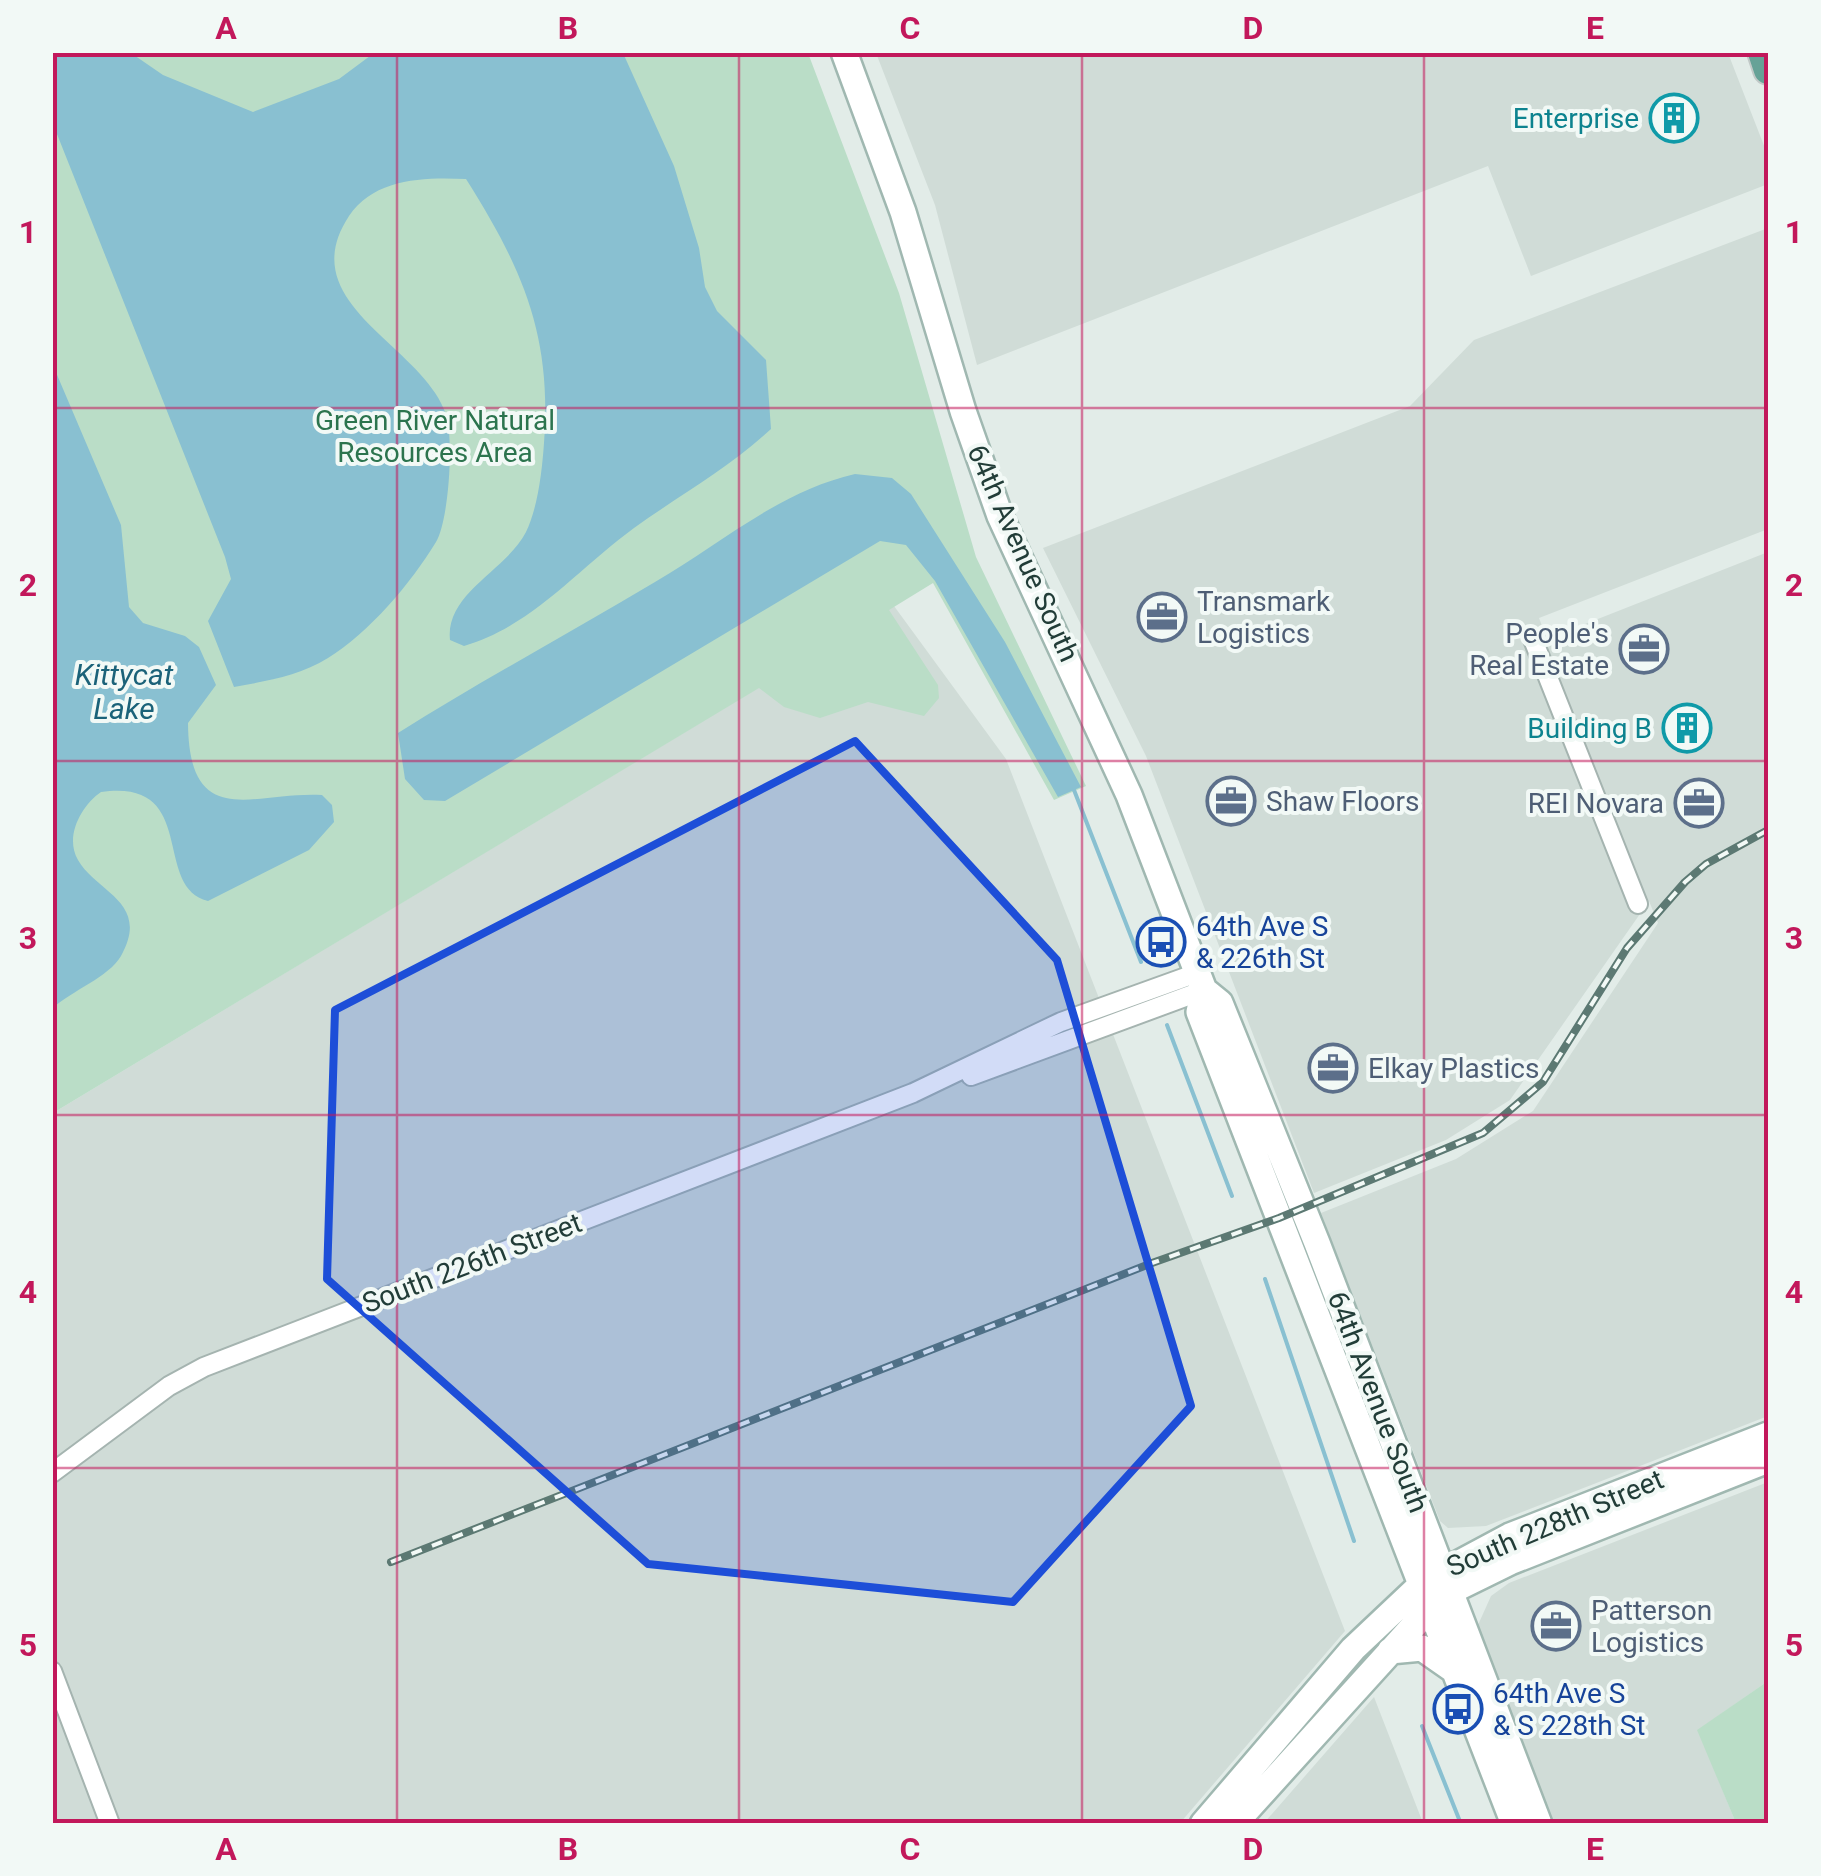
<svg xmlns="http://www.w3.org/2000/svg" width="1821" height="1876" viewBox="0 0 1821 1876" font-family="Roboto,sans-serif">
	<style>
		.built { fill: #d0dcd7 }
		.green { fill: #baddc7 }
		.water { fill: #89c0d1 }
		.lines { fill: none; stroke-linecap: round; stroke-linejoin: round }
		.stream { stroke: #89c0d1; stroke-width: 4 }
		.street-casing { stroke: #a5b4b0; stroke-width: 22 }
		.secondary-casing { stroke: #a0b8b1; stroke-width: 30 }
		.primary-casing { stroke: #c1c9c7; stroke-width: 32 }
		.street { stroke: #fff; stroke-width: 18 }
		.secondary { stroke: #fff; stroke-width: 25 }
		.primary { stroke: #66a297; stroke-width: 28 }
		.rail-casing { stroke: #5c7973; stroke-width: 8 }
		.rail { stroke: #f2f9f6; stroke-width: 4; stroke-dasharray: 11; stroke-linecap: butt }
		.marked { fill: #1d4ed8; fill-opacity: 0.2; stroke: #1d4ed8; stroke-width: 8; stroke-linejoin: round }
		.grid { fill: none; stroke: #c2185b; stroke-width: 2.5; stroke-opacity: 0.55 }
		.labels { text-anchor: middle; dominant-baseline: central; stroke-width: 8; stroke-linejoin: round; paint-order: stroke }
		.culture-label { font-size: 28px; fill: #0d838f; stroke: #f2f9f6; text-anchor: end }
		.park-label { font-size: 28px; fill: #2c744e; stroke: #f2f9f6 }
		.street-label { font-size: 28px; fill: #223d38; stroke: #f2f9f6 }
		.service-label { font-size: 28px; fill: #4e5e75; stroke: #f2f9f6; text-anchor: start }
		.transit-label { font-size: 28px; fill: #164399; stroke: #f2f9f6; text-anchor: start }
		.water-label { font-size: 30px; font-style: italic; fill: #1b6279; stroke: #f2f9f6 }
		.neatline { fill: none; stroke: #c2185b; stroke-width: 4 }
		.grid-label { font-size: 32px; text-anchor: middle; font-weight: bold; fill: #c2185b }
	</style>
	<rect width="100%" height="100%" fill="#e2ece8"/>
	<path class="built" d="M876,53H1728L1768,156V184L1531,276L1488,166L977,365L935,205Z
		M1768,228V529L1539,618L1547,639L1768,552V1416L1486,1526L1448,1528L1440,1521L1321,1213L1456,1159L1533,1111L1658,923L1649,901L1510,1100L1446,1140L1314,1193L1146,756L1043,548L1410,406L1474,340Z
		M894,606L1006,759L1345,1631L1180,1823L53,1824V1113Z
		M1768,1482V1681L1698,1730L1736,1823H1553L1478,1625L1491,1596L1509,1583Z
		M1374,1697L1423,1823H1264Z"/>
	<path class="green" d="M53,53H808L899,293L976,557L1086,786L1054,800L933,583L889,610L938,685L939,698L924,716L868,702L820,718L784,707L759,688L53,1113Z
		M1768,1681V1823H1736L1697,1730Z"/>
	<path class="water" d="M60,53H131L163,75L253,112L339,79L374,53H623L674,166L699,248L705,287L717,311L766,360L771,429C729,468 680,495 634,528C579,568 531,627 464,646L450,640C445,593 506,571 526,532C538,507 542,471 544,443C552,336 523,269 466,179C425,177 374,178 349,216C291,304 422,344 446,414C454,439 449,520 436,542C411,583 369,633 328,658C299,676 266,681 234,687L208,621L231,579L225,557L53,124V62Z
		M52,363L121,525L129,607L143,623L185,636L199,647L216,685L188,723C189,833 254,791 322,795L332,805L334,822L309,850L208,901C151,887 200,778 101,792C82,805 64,836 78,860C97,893 151,902 121,956C109,977 71,991 53,1008Z
		M855,474L892,478L911,494L1005,642L1081,787L1058,797L935,581L906,545L880,541L445,801L424,800L405,779L398,733C482,680 570,633 655,582C720,544 780,491 855,474Z"/>
	<g class="lines">
		<path class="stream" d="M1074,790L1141,962
			M1167,1025L1232,1196
			M1265,1279L1354,1541
			M1422,1726L1461,1824"/>
		<g class="street-casing">
			<path id="street" d="M1532,637L1638,904
				M971,1076L1204,990
				M52,1473L169,1386L204,1367L913,1093L1061,1022L1197,973
				M52,1671L110,1824"/>
		</g>
		<g class="secondary-casing">
			<path id="secondary" d="M844,52L903,212L963,411L1000,516L1129,795L1204,990L1220,1003L1317,1243L1539,1824
				M1204,990L1199,1012L1514,1824
				M1390,1651L1422,1648L1455,1671
				M1203,1824L1353,1649L1424,1582L1510,1536L1768,1435
				M1234,1824L1419,1620L1451,1591L1510,1562L1768,1460"/>
		</g>
		<g class="primary-casing">
			<path id="primary" d="M1762,52L1768,70"/>
		</g>
		<use href="#street" class="street"/>
		<use href="#secondary" class="secondary"/>
		<use href="#primary" class="primary"/>
		<g class="rail-casing">
			<path id="rail" d="M391,1562L1152,1263L1279,1218L1483,1133L1543,1082L1627,948L1685,882L1706,864L1768,830"/>
		</g>
		<use href="#rail" class="rail"/>
	</g>
	<path class="marked" d="M855,741L1057,960L1191,1406L1013,1602L648,1564L327,1279L335,1010Z"/>
	<path class="grid" d="M397,52V1824M739,52V1824M1082,52V1824M1424,52V1824M52,408H1768M52,761H1768M52,1115H1768M52,1468H1768"/>
	<defs>
		<g id="building-ring" transform="scale(2.5)"><circle r="9.5" fill="#f2f9f6" stroke="#0f9aa8" stroke-width="1.5"/><path d="M-4-6H4V6H1V3H-1V6H-4ZM-2.5-4.3h1.7v1.8h-1.7ZM.8-4.3h1.7v1.8H.8ZM-2.5-1h1.7V.8h-1.7ZM.8-1h1.7V.8H.8Z" fill="#0f9aa8"/></g>
		<g id="office-ring" transform="scale(2.5)"><circle r="9.5" fill="#f2f9f6" stroke="#5c6f8a" stroke-width="1.5"/><path d="M-6-3h4V-5.5h4V-3h4V5H-6ZM-1-4.5V-3h2v-1.5ZM-6 0V1H6V0Z" fill="#5c6f8a"/></g>
		<g id="bus-ring" transform="scale(2.5)"><circle r="9.5" fill="#f2f9f6" stroke="#1a4fb4" stroke-width="1.5"/><path d="M-5-6H5V4H4V6H2V4H-2V6H-4V4H-5ZM-3.5-4V0h7V-4ZM-3.5 1.2v1.5H-2V1.2ZM2 1.2v1.5H3.5V1.2Z" fill="#1a4fb4"/></g>
	</defs>
	<g fill-rule="evenodd">
		<use href="#building-ring" x="1674" y="118"/>
		<use href="#office-ring" x="1162" y="617"/>
		<use href="#office-ring" x="1644" y="649"/>
		<use href="#building-ring" x="1687" y="728"/>
		<use href="#office-ring" x="1231" y="801"/>
		<use href="#office-ring" x="1699" y="803"/>
		<use href="#bus-ring" x="1161" y="942"/>
		<use href="#office-ring" x="1333" y="1068"/>
		<use href="#office-ring" x="1556" y="1626"/>
		<use href="#bus-ring" x="1458" y="1709"/>
	</g>
	<g class="labels">
		<g class="culture-label">
			<text x="1639" y="118">Enterprise</text>
			<text x="1652" y="728">Building B</text>
		</g>
		<g class="park-label">
			<text x="435" y="420">Green River Natural<tspan x="435" dy="32">Resources Area</tspan></text>
		</g>
		<g class="street-label">
			<text transform="translate(1023 553) rotate(66)">64th Avenue South</text>
			<text transform="translate(472 1263) rotate(-21)">South 226th Street</text>
			<text transform="translate(1378 1402) rotate(69)">64th Avenue South</text>
			<text transform="translate(1555 1523) rotate(-23)">South 228th Street</text>
		</g>
		<g class="service-label">
			<text x="1197" y="601">Transmark<tspan x="1197" dy="32">Logistics</tspan></text>
			<text x="1609" y="633" text-anchor="end">People's<tspan x="1609" dy="32">Real Estate</tspan></text>
			<text x="1266" y="801">Shaw Floors</text>
			<text x="1664" y="803" text-anchor="end">REI Novara</text>
			<text x="1368" y="1068">Elkay Plastics</text>
			<text x="1591" y="1610">Patterson<tspan x="1591" dy="32">Logistics</tspan></text>
		</g>
		<g class="transit-label">
			<text x="1196" y="926">64th Ave S<tspan x="1196" dy="32">&amp; 226th St</tspan></text>
			<text x="1493" y="1693">64th Ave S<tspan x="1493" dy="32">&amp; S 228th St</tspan></text>
		</g>
		<g class="water-label">
			<text x="124" y="674">Kittycat<tspan x="124" dy="34">Lake</tspan></text>
		</g>
	</g>
	<rect width="1821" height="1876" fill="none" stroke="#f2f9f6" stroke-width="110"/>
	<rect x="55" y="55" width="1711" height="1766" class="neatline"/>
	<g class="grid-label">
		<text x="226" y="39">A</text>
		<text x="568" y="39">B</text>
		<text x="910" y="39">C</text>
		<text x="1253" y="39">D</text>
		<text x="1595" y="39">E</text>
		<text x="28" y="243">1</text>
		<text x="1794" y="243">1</text>
		<text x="28" y="596">2</text>
		<text x="1794" y="596">2</text>
		<text x="28" y="949">3</text>
		<text x="1794" y="949">3</text>
		<text x="28" y="1303">4</text>
		<text x="1794" y="1303">4</text>
		<text x="28" y="1656">5</text>
		<text x="1794" y="1656">5</text>
		<text x="226" y="1860">A</text>
		<text x="568" y="1860">B</text>
		<text x="910" y="1860">C</text>
		<text x="1253" y="1860">D</text>
		<text x="1595" y="1860">E</text>
	</g>
</svg>
